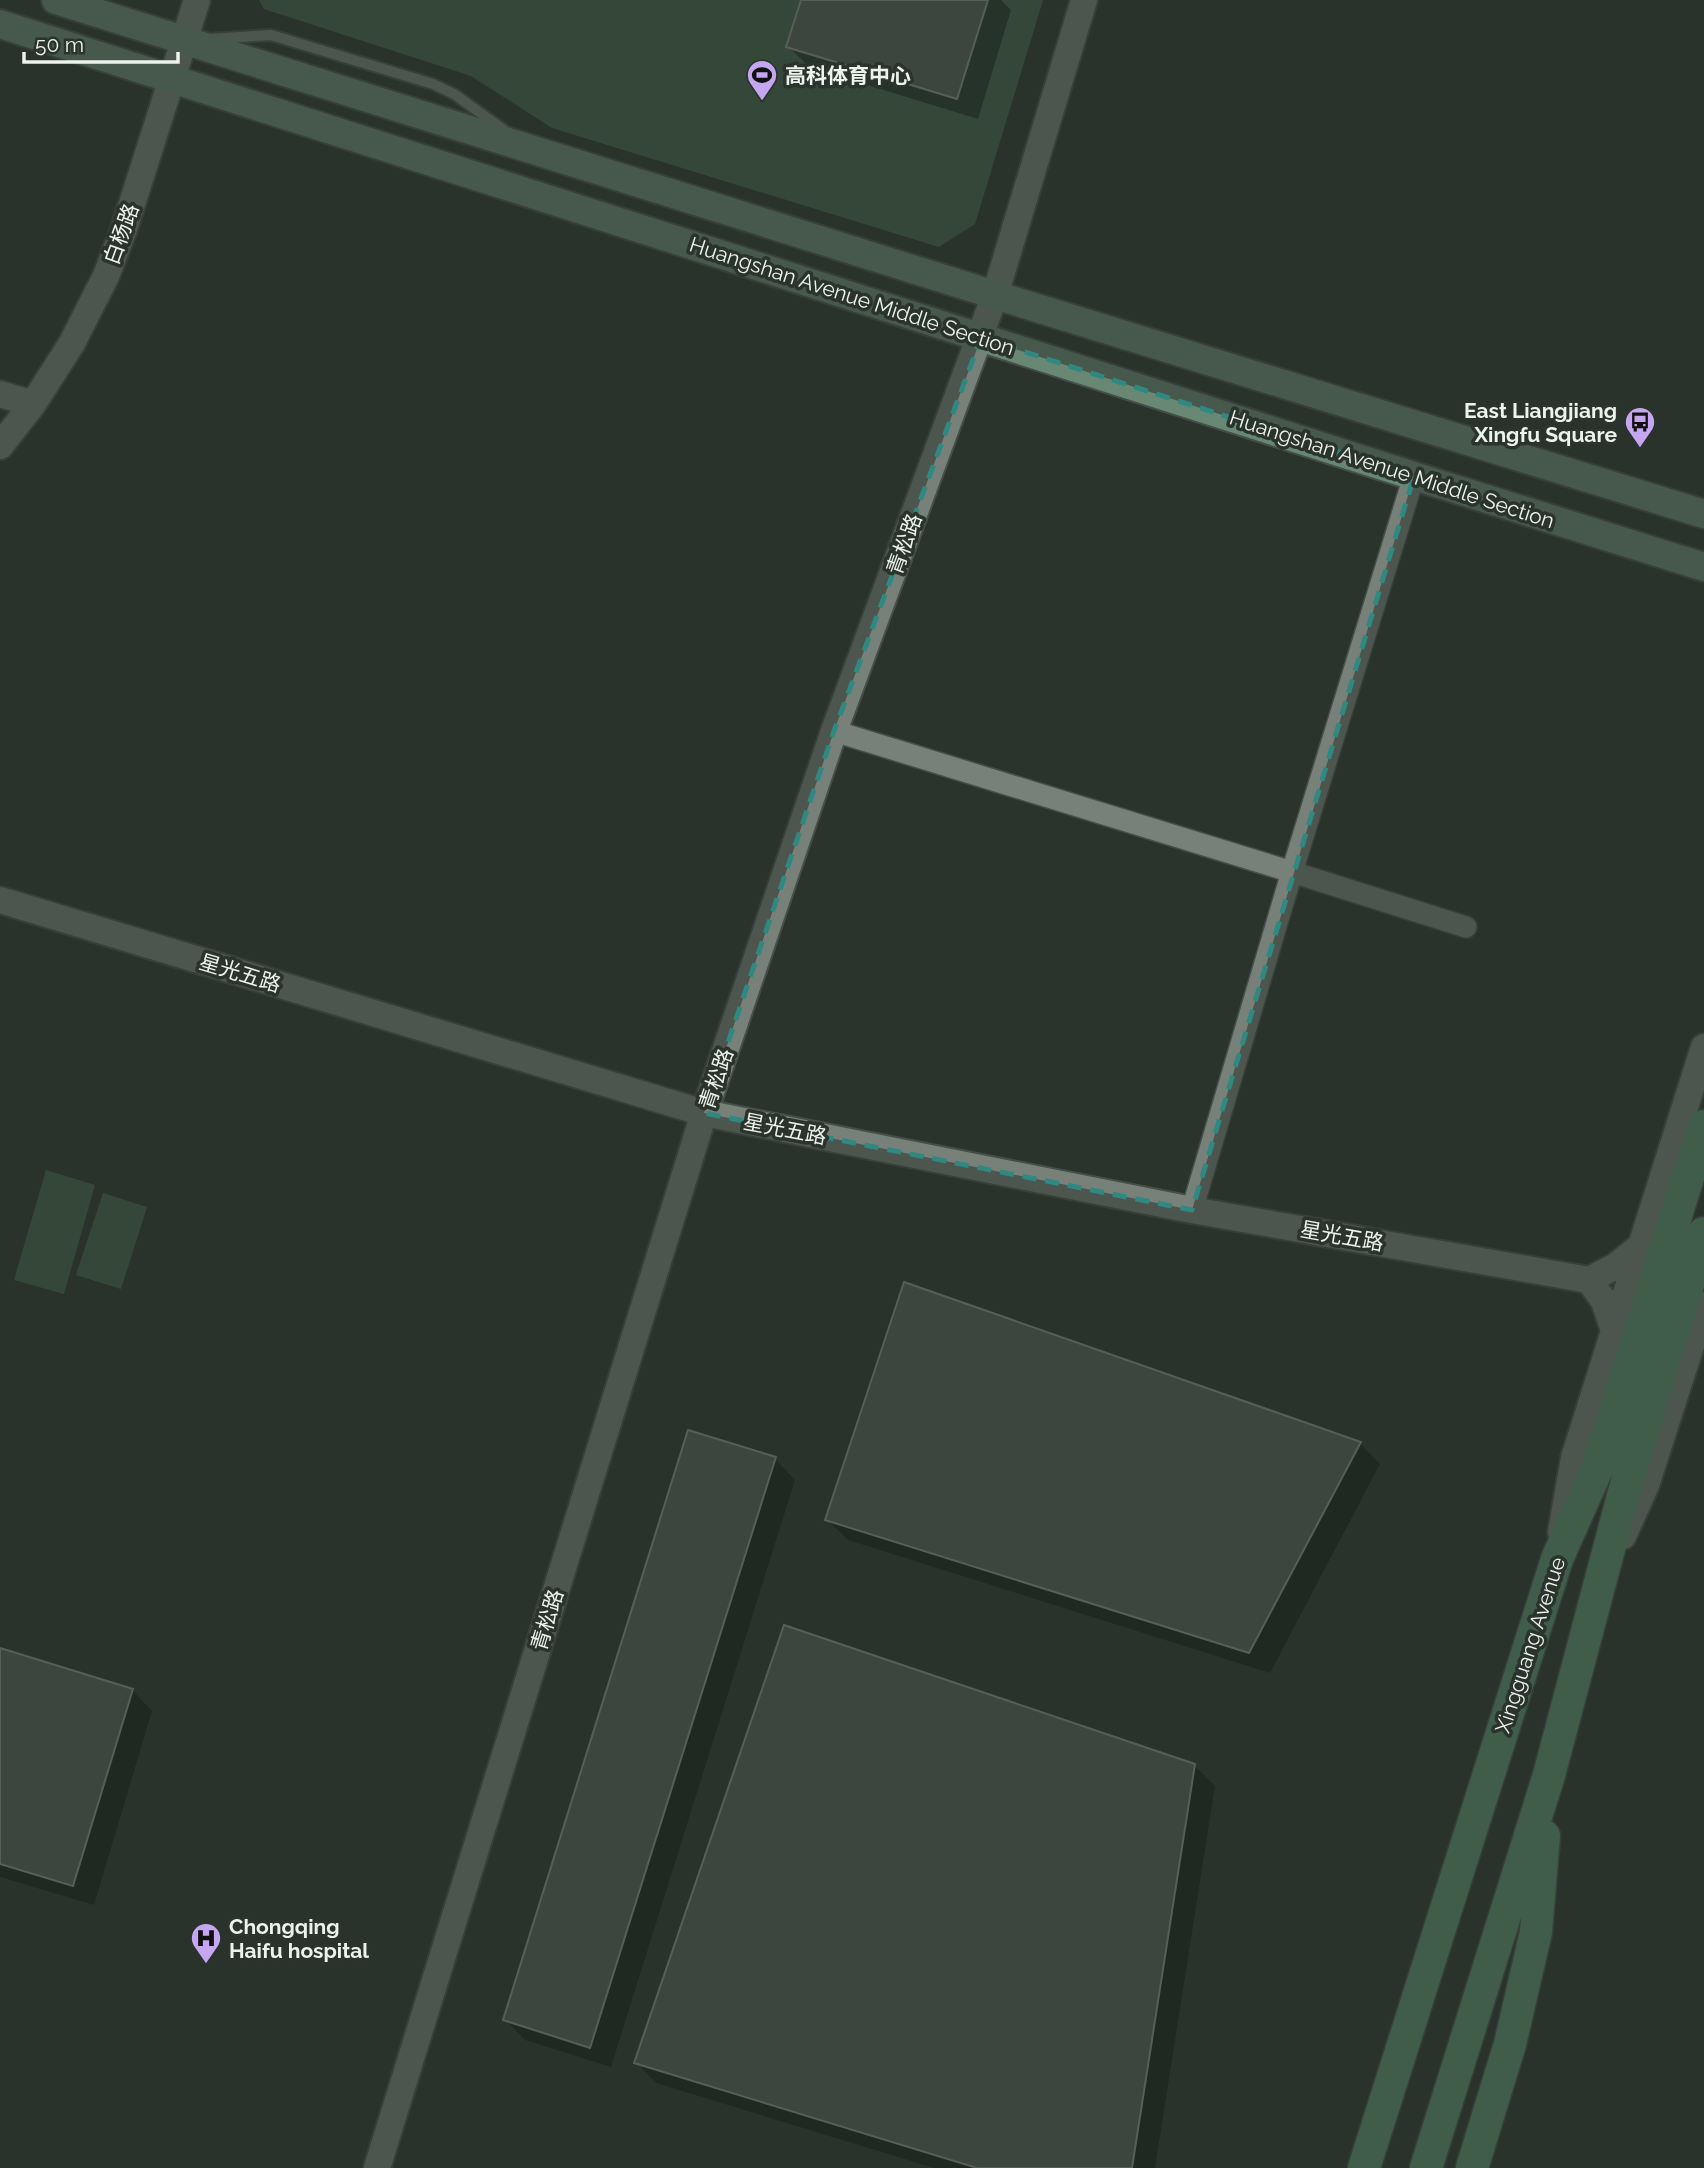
<svg xmlns="http://www.w3.org/2000/svg" width="1704" height="2168" viewBox="0 0 1704 2168" font-family="Raleway,'Noto Sans SC',sans-serif">
	<style>
		.green { fill: #42614b }
		.shadow { fill: #0007 }
		.building { fill: #535d56; stroke: #8a958d; stroke-width: 2 }
		.lines { fill: none; stroke-linecap: round; stroke-linejoin: round }
		.service-casing { stroke: #464e49; stroke-width: 14 }
		.minor-casing { stroke: #464e49; stroke-width: 24 }
		.tertiary-casing { stroke: #464e49; stroke-width: 30 }
		.secondary-casing { stroke: #464e49; stroke-width: 32 }
		.primary-casing { stroke: #464e49; stroke-width: 35 }
		.service { stroke: #778179; stroke-width: 10 }
		.minor { stroke: #778179; stroke-width: 21 }
		.tertiary { stroke: #778179; stroke-width: 26 }
		.secondary { stroke: #688873; stroke-width: 28 }
		.primary { stroke: #5a906c; stroke-width: 32 }
		.marked { fill: none; stroke: #308981; stroke-width: 5; stroke-dasharray: 14 9; stroke-linejoin: round }
		.labels { text-anchor: middle; dominant-baseline: central; stroke-width: 7; stroke-linejoin: round; paint-order: stroke }
		.poi-label { font-size: 21px; font-weight: bold; fill: #ecf2ed; stroke: #2a332c; text-anchor: start }
		.street-label { font-size: 21px; fill: #ecf2ed; stroke: #2a332c }
	</style>
	<rect width="100%" height="100%" fill="#2a332c"/>
	<path class="green" d="M259,0H1043L975,224L939,247L552,128L471,76L264,9Z
		M46,1170L95,1185L64,1294L14,1280Z
		M103,1193L147,1207L121,1289L76,1275Z"/>
	<path class="shadow" d="M802,0H1001L1011,10L978,119L809,67L788,46Z
		M1360,1443L1380,1464L1270,1673L848,1540L827,1520Z
		M775,1459L795,1480L611,2067L525,2040L505,2019Z
		M0,1650L132,1690L152,1711L94,1905L0,1877Z
		M1194,1765L1215,1786L1155,2168H934L656,2083L636,2062Z"/>
	<path class="building" d="M801,0H988L957,99L786,47Z
		M904,1282L1361,1442L1249,1653L825,1520Z
		M688,1430L776,1457L590,2048L503,2020Z
		M784,1625L1195,1764L1132,2168H977L634,2063Z
		M0,1648L133,1689L73,1886L0,1864Z"/>
	<g class="lines">
		<g class="service-casing">
			<path id="service" d="M209,39L271,35L433,84L454,94L504,130"/>
		</g>
		<g class="minor-casing">
			<path id="minor" d="M834,731L1292,872L1466,927
				M1192,1210L1292,872L1414,476"/>
		</g>
		<g class="tertiary-casing">
			<path id="tertiary" d="M0,394L33,404
				M0,446L33,404L72,343L106,276L124,229L197,0
				M0,900L704,1113L1192,1210L1589,1280
				M1614,1330L1604,1301L1589,1280L1616,1266L1641,1246
				M1561,1532L1574,1458L1704,1047
				M1623,1536L1646,1485L1704,1305
				M377,2168L704,1113L834,731L995,295L1084,0"/>
		</g>
		<g class="secondary-casing">
			<path id="secondary" d="M56,0L995,295L1704,514
				M0,24L1414,476L1704,567"/>
		</g>
		<g class="primary-casing">
			<path id="primary" d="M1364,2168L1557,1559L1597,1469L1704,1126
				M1426,2168L1549,1775L1628,1477L1704,1233
				M1472,2168L1510,2044L1536,1932L1544,1836"/>
		</g>
		<use href="#service" class="service"/>
		<use href="#minor" class="minor"/>
		<use href="#tertiary" class="tertiary"/>
		<use href="#secondary" class="secondary"/>
		<use href="#primary" class="primary"/>
	</g>
	<path d="M0 0H1704V2168H0ZM981,338L1414,476L1192,1210L704,1113L834,731Z" fill="#2a332c" fill-opacity=".55" fill-rule="evenodd"/>
	<path class="marked" d="M981,338L1414,476L1192,1210L704,1113L834,731Z"/>
	<defs>
		<g id="stadium-pin" transform="scale(1.575)"><path d="M0 17L-7.5 6A9.5 9.5 0 1 1 7.5 6Z" fill="#c5a6f0" stroke="#2a332c"/><path d="M0-5a6.5 5 0 1 0 0 10a6.5 5 0 1 0 0-10ZM-3.5-1.8h7v3.6h-7Z" fill="#111"/></g>
		<g id="bus-pin" transform="scale(1.575)"><path d="M0 17L-7.5 6A9.5 9.5 0 1 1 7.5 6Z" fill="#c5a6f0" stroke="#2a332c"/><path d="M-5-6H5V4H4V6H2V4H-2V6H-4V4H-5ZM-3.5-4V0h7V-4ZM-3.5 1.2v1.5H-2V1.2ZM2 1.2v1.5H3.5V1.2Z" fill="#111"/></g>
		<g id="hospital-pin" transform="scale(1.575)"><path d="M0 17L-7.5 6A9.5 9.5 0 1 1 7.5 6Z" fill="#c5a6f0" stroke="#2a332c"/><path d="M-5-5h3v3.5h4V-5h3V5h-3V1.5h-4V5h-3Z" fill="#111"/></g>
	</defs>
	<g fill-rule="evenodd">
		<use href="#stadium-pin" x="762" y="75"/>
		<use href="#bus-pin" x="1640" y="422"/>
		<use href="#hospital-pin" x="206" y="1938"/>
	</g>
	<g class="labels">
		<g class="poi-label">
			<text x="785" y="75">高科体育中心</text>
			<text x="1617" y="410" text-anchor="end">East Liangjiang<tspan x="1617" dy="24">Xingfu Square</tspan></text>
			<text x="229" y="1926">Chongqing<tspan x="229" dy="24">Haifu hospital</tspan></text>
		</g>
		<g class="street-label">
			<text transform="translate(121 234) rotate(-70)">白杨路</text>
			<text transform="translate(852 296) rotate(18)">Huangshan Avenue Middle Section</text>
			<text transform="translate(1392 469) rotate(18)">Huangshan Avenue Middle Section</text>
			<text transform="translate(904 544) rotate(-70)">青松路</text>
			<text transform="translate(240 973) rotate(17)">星光五路</text>
			<text transform="translate(716 1079) rotate(-71)">青松路</text>
			<text transform="translate(785 1129) rotate(11)">星光五路</text>
			<text transform="translate(1342 1236) rotate(10)">星光五路</text>
			<text transform="translate(547 1620) rotate(-73)">青松路</text>
			<text transform="translate(1530 1645) rotate(-72)">Xingguang Avenue</text>
		</g>
	</g>
	<path d="M24 52v10h154v-10" fill="none" stroke="#ecf2ed" stroke-width="3.5"/>
	<text x="35" y="52" font-size="21" fill="#ecf2ed" stroke="#2a332c" stroke-width="5" paint-order="stroke">50 m</text>
</svg>
